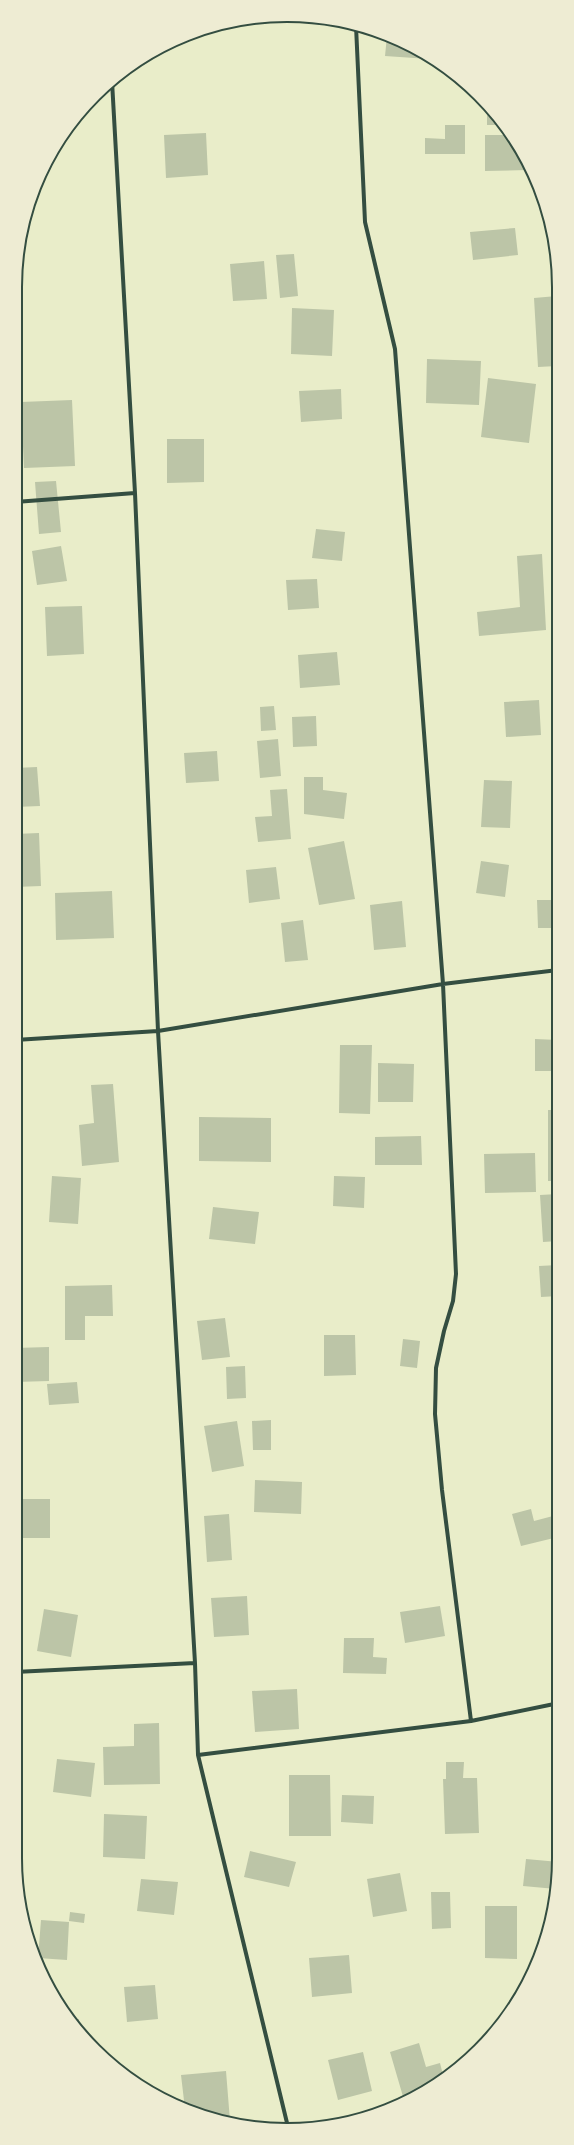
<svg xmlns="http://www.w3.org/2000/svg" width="574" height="2145" viewBox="0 0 574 2145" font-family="'Alegreya Sans',sans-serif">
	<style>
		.building { fill: #bcc5a7 }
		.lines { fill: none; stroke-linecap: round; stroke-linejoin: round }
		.minor { stroke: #344e41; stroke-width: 4 }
		.rim { fill: none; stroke: #344e41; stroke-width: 2 }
	</style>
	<rect width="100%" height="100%" fill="#e9edc9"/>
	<path class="building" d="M387,36L408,43L429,59L385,56Z
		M487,105L501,125H487Z
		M445,125H465V154H425V138L445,139Z
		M206,133L208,175L166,178L164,135Z
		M485,135H508L527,161V170L485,171Z
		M548,225L557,252V254L550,255Z
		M515,228L518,255L473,260L470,232Z
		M294,254L298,296L280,298L276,255Z
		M264,261L267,299L233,301L230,264Z
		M15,295L19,352H15Z
		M557,296V366L538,367L534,298Z
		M292,308L334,310L332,356L291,354Z
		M427,359L481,361L479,405L426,403Z
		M488,378L536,384L529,443L481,437Z
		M341,389L342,419L301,422L299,391Z
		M72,400L75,466L24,468L21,402Z
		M167,439H204V482L167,483Z
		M56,481L61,532L39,534L35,482Z
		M316,529L345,532L342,561L312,558Z
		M61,546L67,581L37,585L32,551Z
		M542,554L546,630L479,636L477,612L520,607L517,556Z
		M317,579L319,608L288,610L286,580Z
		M551,602H557V671H556Z
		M82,606L84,654L47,656L45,607Z
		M337,652L340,685L300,688L298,655Z
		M539,700L541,735L506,737L504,702Z
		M274,706L276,730L261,731L260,707Z
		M316,716L317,746L293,747L292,717Z
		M278,739L281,776L260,778L257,741Z
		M217,751L219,781L186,783L184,753Z
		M554,755H557L558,812L554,811Z
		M37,767L40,806L15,807V768Z
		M304,777H323V790L347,793L344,819L304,814Z
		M484,780L512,781L510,828L481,827Z
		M287,789L291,839L258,842L255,817L272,816L270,790Z
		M39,833L41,886L15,887V834Z
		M344,841L355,899L319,905L308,848Z
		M481,861L509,865L505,897L476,893Z
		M276,867L280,899L249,903L246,870Z
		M112,891L114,938L56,940L55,893Z
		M537,900H558V928H538Z
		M402,901L406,947L374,950L370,905Z
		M303,920L308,960L285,962L281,923Z
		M535,1039L558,1040V1071H535Z
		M340,1045H372L370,1114L339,1113Z
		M378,1063L414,1064L413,1102H378Z
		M113,1084L119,1162L82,1166L79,1125L94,1123L91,1085Z
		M548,1110H558V1181H548Z
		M199,1117L271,1118V1162L199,1161Z
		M421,1136L422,1165H375V1137Z
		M535,1153L536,1192L485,1193L484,1154Z
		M52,1176L81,1178L78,1224L49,1222Z
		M334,1176L365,1177L364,1208L333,1206Z
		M558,1194V1241L543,1242L540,1195Z
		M213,1207L259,1212L255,1244L209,1239Z
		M558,1265V1296L541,1297L539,1266Z
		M112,1285L113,1316H85V1340H65V1286Z
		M225,1318L230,1357L202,1360L197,1321Z
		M324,1335H355L356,1375L324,1376Z
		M403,1339L420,1341L417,1368L400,1366Z
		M49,1347V1381L15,1382V1348Z
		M245,1366L246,1398L227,1399L226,1367Z
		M77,1382L79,1403L49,1405L47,1384Z
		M271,1420V1450H253L252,1421Z
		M237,1421L244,1466L212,1472L204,1426Z
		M255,1480L302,1482L301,1514L254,1512Z
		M17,1499H50V1538H17Z
		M531,1509L534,1521L553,1516L558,1537L521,1546L512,1514Z
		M229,1514L232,1560L207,1562L204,1516Z
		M247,1596L249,1635L214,1637L211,1598Z
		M440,1606L445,1636L405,1643L400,1612Z
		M44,1609L78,1615L71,1657L37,1651Z
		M344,1638H374L373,1657L387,1658L386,1674L343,1673Z
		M297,1689L299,1729L255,1732L252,1691Z
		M159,1723L160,1784L104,1785L103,1747L134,1746V1724Z
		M57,1759L95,1763L91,1797L53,1792Z
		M446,1762H464L463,1778H477L479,1833L445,1834L443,1779H446Z
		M289,1775H330L331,1836H289Z
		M342,1795L374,1796L373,1824L341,1822Z
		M104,1814L147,1816L145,1859L103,1857Z
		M250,1851L296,1862L289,1887L244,1877Z
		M526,1859L559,1862L556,1889L523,1886Z
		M400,1873L407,1911L373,1917L367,1879Z
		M141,1879L178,1882L174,1915L137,1911Z
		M431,1892H450L451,1928L432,1929Z
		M485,1906H517V1959L485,1958Z
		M70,1912L85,1914L84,1923L69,1921Z
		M41,1920L69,1922L67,1960L38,1958Z
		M349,1955L352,1993L312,1997L309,1958Z
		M155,1985L158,2019L127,2022L124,1987Z
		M71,2019H79V2031Z
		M419,2043L426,2067L440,2063L444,2079L415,2097L404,2100L390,2052Z
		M363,2052L372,2091L338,2100L328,2060Z
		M226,2071L230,2121H216L185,2109L181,2075Z"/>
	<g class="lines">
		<path class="minor" d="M356,26L365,222L395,349L443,984L456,1274L453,1301L444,1331L436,1368L435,1414L442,1490L471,1721
			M112,81L135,493L158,1031L195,1663L198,1755L288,2127
			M15,502L135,493
			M15,1040L158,1031L443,984L558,970
			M15,1672L195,1663
			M198,1755L471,1721L559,1703"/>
	</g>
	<path d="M0 0H574V2145H0ZM287 22H287A265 265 0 0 1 552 287V1858A265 265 0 0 1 287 2123H287A265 265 0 0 1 22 1858V287A265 265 0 0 1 287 22Z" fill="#eeecd3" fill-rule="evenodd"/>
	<path class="rim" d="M287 22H287A265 265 0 0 1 552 287V1858A265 265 0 0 1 287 2123H287A265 265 0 0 1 22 1858V287A265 265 0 0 1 287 22Z"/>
</svg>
